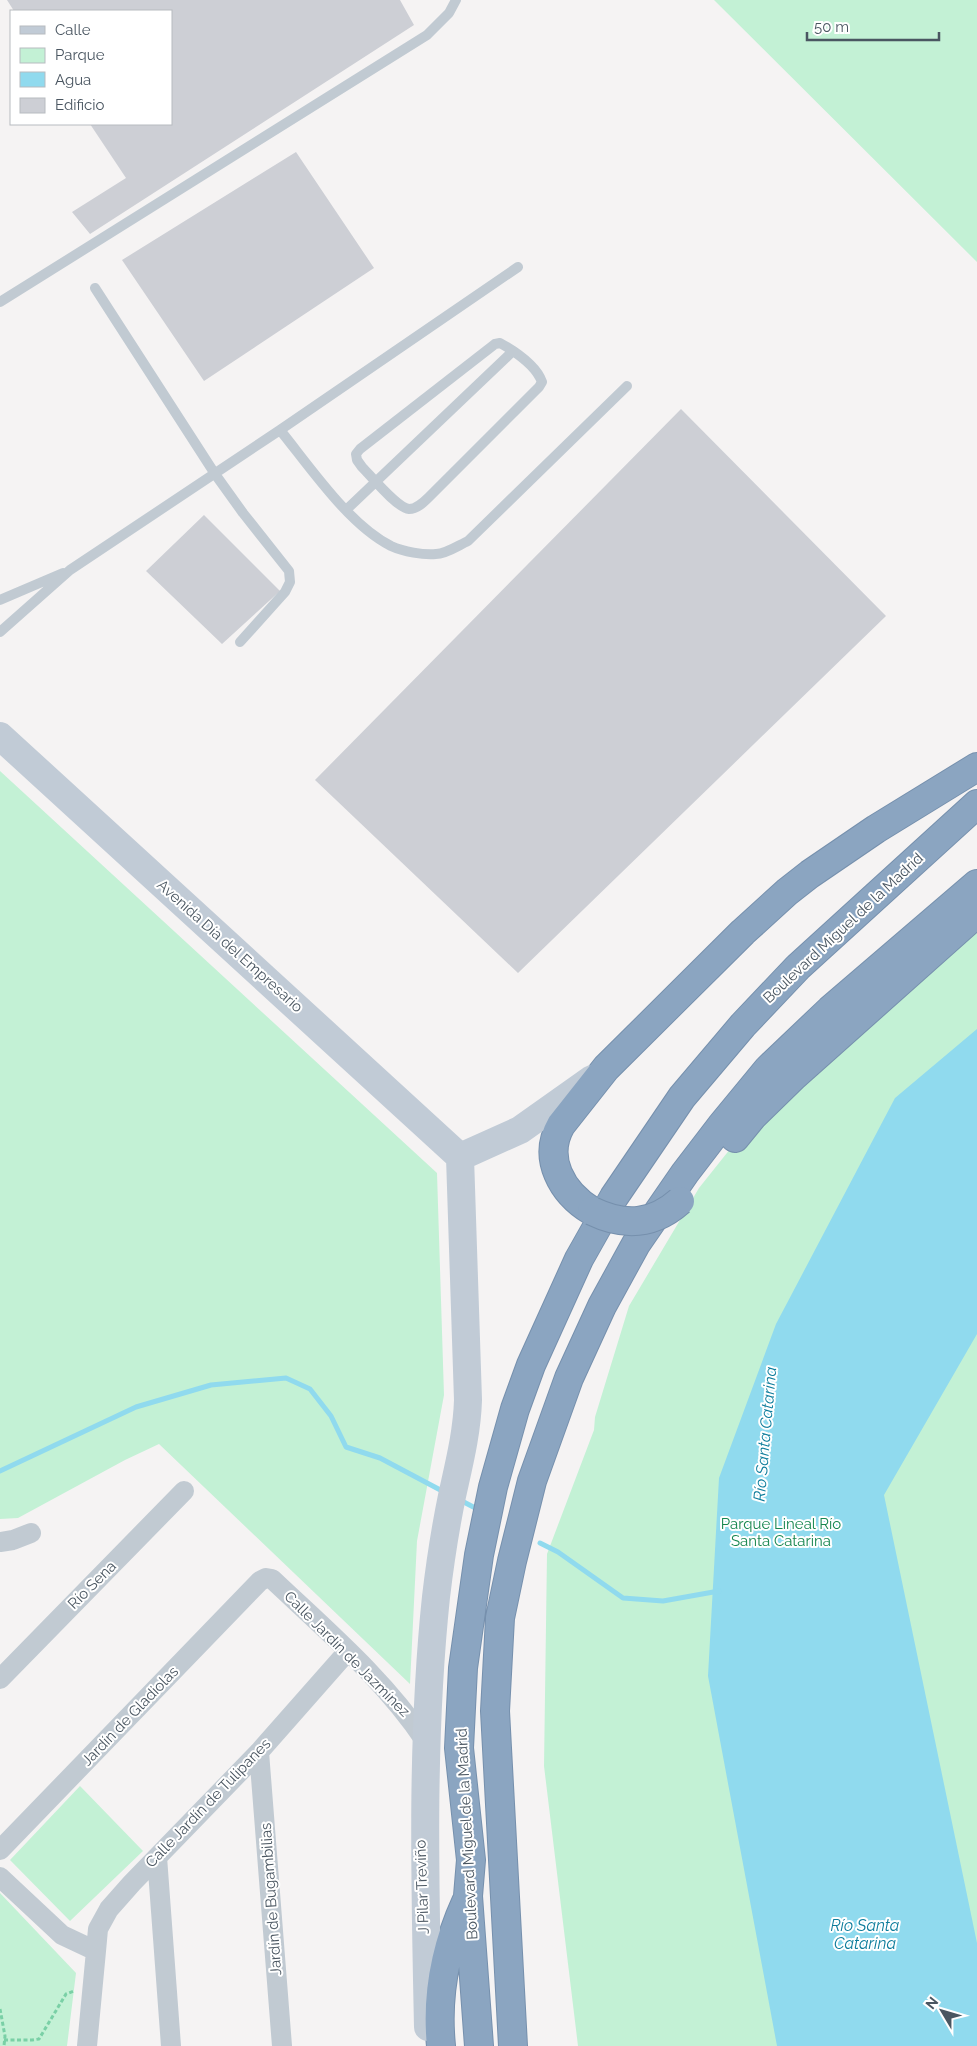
<svg xmlns="http://www.w3.org/2000/svg" width="977" height="2046" viewBox="0 0 977 2046" font-family="Raleway,sans-serif">
	<style>
		.green { fill: #c3f1d5 }
		.water { fill: #90daee }
		.lines { fill: none; stroke-linecap: round; stroke-linejoin: round }
		.stream { stroke: #90daee; stroke-width: 5 }
		.building { fill: #cdcfd5 }
		.highway-casing { stroke: #7690ad; stroke-width: 30 }
		.path { stroke: #7ad0a6; stroke-width: 3; stroke-dasharray: 4 2.5; stroke-linecap: butt }
		.lane { stroke: #c1cad2; stroke-width: 10 }
		.street { stroke: #c1cad2; stroke-width: 20 }
		.secondary { stroke: #c1cbd6; stroke-width: 28 }
		.highway { stroke: #8ba5c1; stroke-width: 28 }
		.highway-bridge-casing { stroke: #7690ad; stroke-width: 30; stroke-linecap: butt }
		.highway-bridge { stroke: #8ba5c1; stroke-width: 28 }
		.labels { text-anchor: middle; dominant-baseline: central; stroke-width: 4; stroke-linejoin: round; paint-order: stroke }
		.street-label { font-size: 15px; fill: #4a5661; stroke: #fff }
		.park-label { font-size: 15px; fill: #17864f; stroke: #fff }
		.water-label { font-size: 16px; font-style: italic; fill: #0c7c9b; stroke: #fff }
	</style>
	<rect width="100%" height="100%" fill="#f5f3f3"/>
	<path class="green" d="M714,0H977V262Z
		M0,771L437,1173L444,1395L417,1541L410,1684L159,1444L125,1460L18,1518L0,1519Z
		M977,915V2046H578L544,1766L547,1554L594,1430L595,1417L629,1306L699,1188L762,1109Z
		M80,1786L143,1851L70,1921L10,1860Z
		M0,1893L76,1973L67,2046H0Z"/>
	<path class="water" d="M977,1029V1334L884,1495L977,1943V2046H777L708,1676L719,1478L776,1324L895,1098Z"/>
	<g class="lines">
		<path class="stream" d="M0,1471L136,1407L211,1385L286,1378L310,1389L331,1416L346,1447L380,1458L446,1493
			M460,1500L479,1510
			M540,1543L558,1552L623,1598L663,1601L719,1591"/>
	</g>
	<path class="building" d="M7,0H400L414,25L90,234L72,212L126,178L90,124H171V11H14Z
		M296,152L374,268L204,381L122,260Z
		M681,409L886,616L518,973L315,780Z
		M204,515L280,591L222,644L146,571Z"/>
	<g class="lines">
		<g class="highway-casing">
			<path id="highway" d="M735,1138L753,1116L794,1076L977,913
				M592,1211C562,1193 542,1158 561,1125L606,1068L743,932L787,892L810,874L876,829L977,767
				M441,2046C436,1996 445,1948 466,1902
				M479,2046L468,1896L471,1860L459,1748L463,1668L479,1555L493,1487L515,1409L531,1365L579,1259L614,1197L682,1097L743,1025L798,967L977,804
				M513,2046L495,1711L500,1618L512,1561L532,1481L569,1378L602,1306L636,1244L685,1173L721,1126L768,1069L830,1010L977,884"/>
		</g>
		<path class="path" d="M0,2009L5,2036L4,2046
			M4,2040H32L39,2039L66,1994L74,1991"/>
		<path class="lane" d="M95,288L215,474L243,513L289,571L290,582L285,592L240,642
			M0,302L427,35L449,13L456,0
			M500,343C516,352 536,365 542,382L539,387L429,497C424,502 417,509 409,509C397,508 371,476 362,467L357,460L356,454L360,449L495,344Z
			M280,430C310,467 349,525 391,546C404,552 423,555 436,554C446,554 459,545 468,541L627,386
			M346,510L513,351
			M0,600L63,573
			M0,632L70,570L280,430L518,267"/>
		<path class="street" d="M0,1542L13,1540L31,1533
			M0,1679L184,1491
			M259,1752L282,2046
			M0,1850L260,1581L266,1578L272,1579C326,1630 385,1680 426,1742
			M157,1857L171,2046
			M0,1877L62,1935L96,1951L98,1929L109,1909L132,1883L259,1752L348,1651
			M87,2046L96,1951"/>
		<path class="secondary" d="M0,736L460,1157
			M460,1157L520,1130L592,1079
			M428,2027C425,1883 421,1740 436,1597C440,1563 445,1530 452,1496C459,1464 467,1433 468,1400L460,1157"/>
		<use href="#highway" class="highway"/>
		<g class="highway-bridge-casing">
			<path id="highway-bridge" d="M592,1211C625,1227 653,1225 680,1201"/>
		</g>
		<use href="#highway-bridge" class="highway-bridge"/>
	</g>
	<g class="labels">
		<g class="street-label">
			<text transform="translate(843 928) rotate(-43)">Boulevard Miguel de la Madrid</text>
			<text transform="translate(230 946) rotate(42)">Avenida Día del Empresario</text>
			<text transform="translate(92 1585) rotate(-45)">Río Sena</text>
			<text transform="translate(347 1654) rotate(45)">Calle Jardín de Jazmínez</text>
			<text transform="translate(130 1716) rotate(-46)">Jardín de Gladiolas</text>
			<text transform="translate(208 1803) rotate(-46)">Calle Jardín de Tulipanes</text>
			<text transform="translate(467 1834) rotate(-93)">Boulevard Miguel de la Madrid</text>
			<text transform="translate(422 1887) rotate(-92)">J Pilar Treviño</text>
			<text transform="translate(271 1899) rotate(-94)">Jardín de Bugambilias</text>
		</g>
		<g class="park-label">
			<text x="781" y="1524">Parque Lineal Río<tspan x="781" dy="17">Santa Catarina</tspan></text>
		</g>
		<g class="water-label">
			<text transform="translate(765 1434) rotate(-85)">Río Santa Catarina</text>
			<text x="865" y="1925">Río Santa<tspan x="865" dy="18">Catarina</tspan></text>
		</g>
	</g>
	<rect x="10" y="10" width="162" height="115" fill="#ffffff" stroke="#b7bbc0"/>
	<rect x="20" y="26" width="25" height="8" fill="#c1cbd6" stroke="#b7bbc0"/>
	<text x="55" y="35" font-size="15" fill="#4a5661">Calle</text>
	<rect x="20" y="48" width="25" height="15" fill="#c3f1d5" stroke="#b7bbc0"/>
	<text x="55" y="60" font-size="15" fill="#4a5661">Parque</text>
	<rect x="20" y="72" width="25" height="15" fill="#90daee" stroke="#b7bbc0"/>
	<text x="55" y="85" font-size="15" fill="#4a5661">Agua</text>
	<rect x="20" y="98" width="25" height="15" fill="#cdcfd5" stroke="#b7bbc0"/>
	<text x="55" y="110" font-size="15" fill="#4a5661">Edificio</text>
	<g transform="translate(942 2011) rotate(308)" stroke="#ffffff" stroke-width="4" paint-order="stroke">
	<path d="M0-4L9 19L0 12L-9 19Z" fill="#4a5661"/>
	<text y="-8" font-size="14" font-weight="bold" text-anchor="middle" fill="#4a5661">N</text>
	</g>
	<path d="M807 32v8h132v-8" fill="none" stroke="#4a5661" stroke-width="2.5"/>
	<text x="814" y="32" font-size="15" fill="#4a5661" stroke="#ffffff" stroke-width="4" paint-order="stroke">50 m</text>
</svg>
